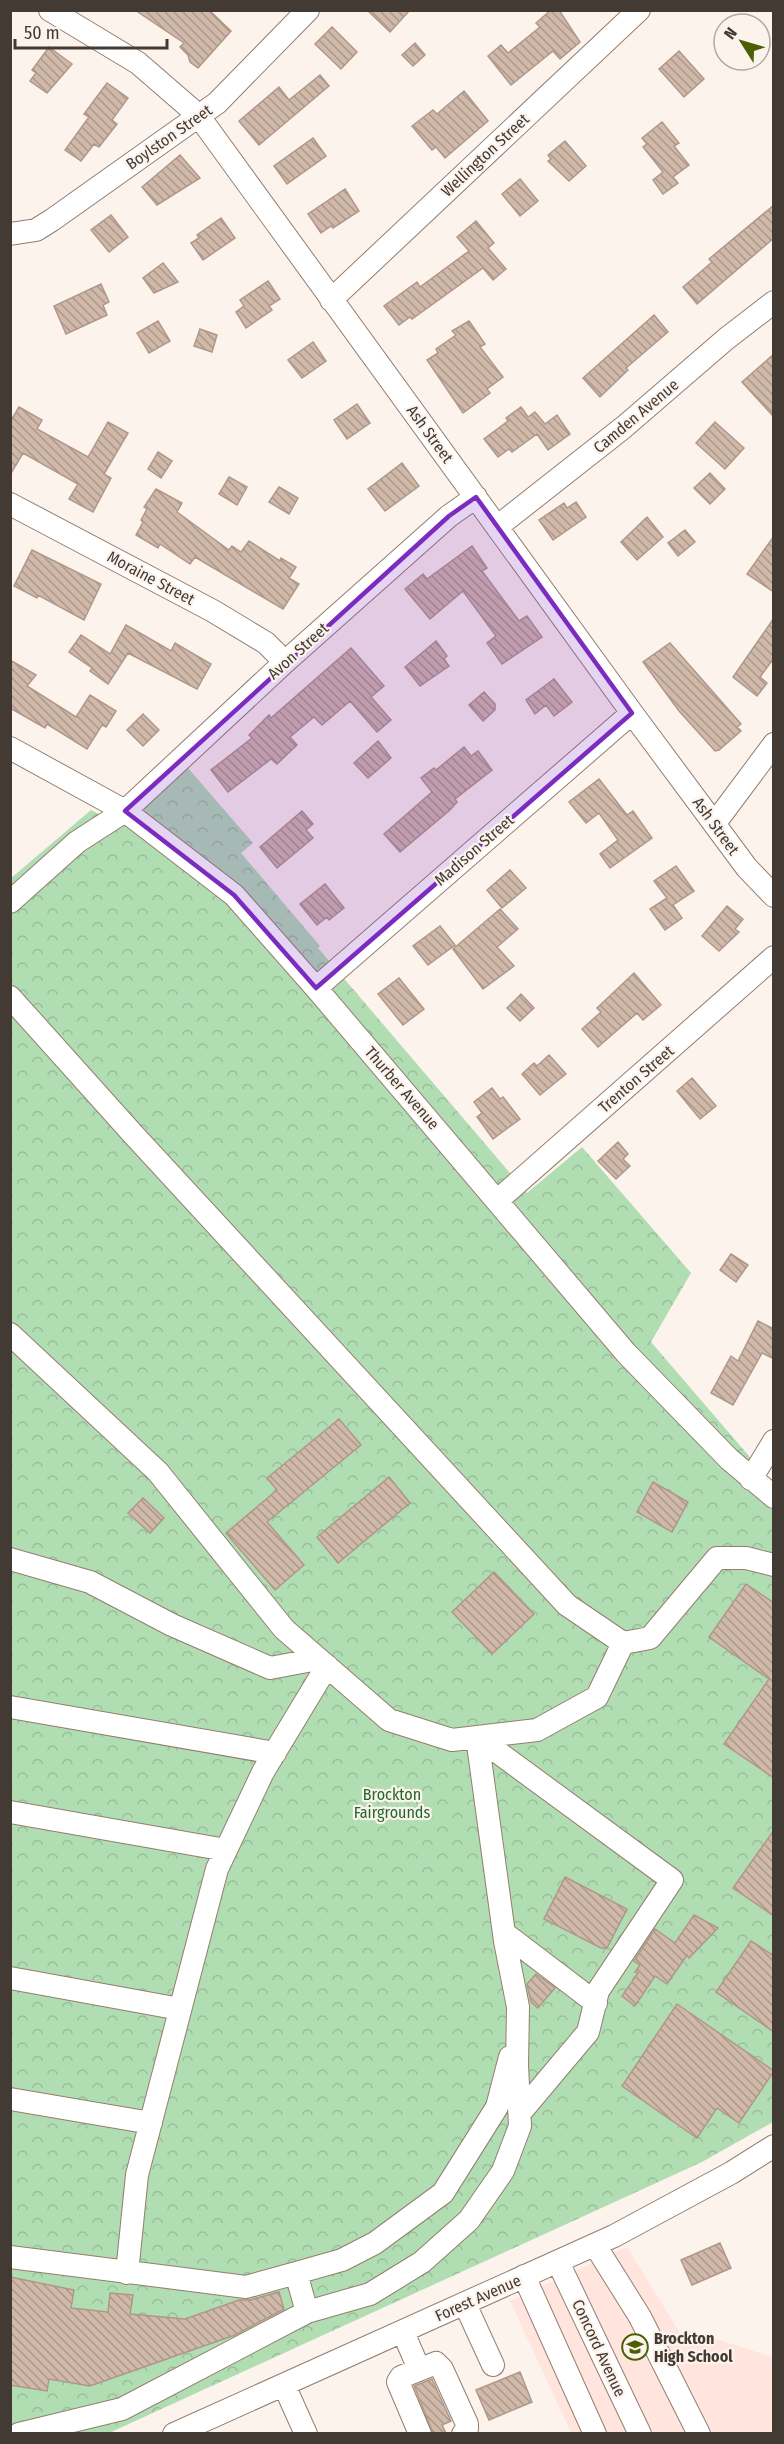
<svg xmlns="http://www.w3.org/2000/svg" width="784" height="2444" viewBox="0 0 784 2444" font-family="'Fira Sans Condensed',sans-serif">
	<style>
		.education { fill: #ffe5de }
		.park { fill: url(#park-crowns) }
		.building { fill: url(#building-back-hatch); stroke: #af9889; stroke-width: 1.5 }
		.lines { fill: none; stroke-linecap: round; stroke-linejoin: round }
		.minor-casing { stroke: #937e6f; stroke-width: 24 }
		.minor { stroke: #fff; stroke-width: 22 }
		.marked { fill: #7b2cbf; fill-opacity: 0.2; stroke: #7b2cbf; stroke-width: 4.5; stroke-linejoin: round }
		.labels { text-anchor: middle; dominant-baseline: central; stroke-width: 4.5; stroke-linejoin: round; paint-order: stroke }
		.street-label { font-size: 16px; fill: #433a33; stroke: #fdf3ed }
		.park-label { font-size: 16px; fill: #1e6929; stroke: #fdf3ed }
		.poi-label { font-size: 16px; font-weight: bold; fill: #433a33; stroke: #fdf3ed; text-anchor: start }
	</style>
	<defs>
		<pattern id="park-crowns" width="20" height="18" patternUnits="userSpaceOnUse" patternTransform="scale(1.5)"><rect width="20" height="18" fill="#b1ddb2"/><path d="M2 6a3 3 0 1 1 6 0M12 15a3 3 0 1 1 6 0" fill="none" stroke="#99be9a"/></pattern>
		<pattern id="building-back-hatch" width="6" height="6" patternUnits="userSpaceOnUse" patternTransform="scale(1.5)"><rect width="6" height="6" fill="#d1b9aa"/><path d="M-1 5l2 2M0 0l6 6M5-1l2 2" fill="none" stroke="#ab978b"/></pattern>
	</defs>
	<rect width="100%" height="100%" fill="#fdf3ed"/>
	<path class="education" d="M627,2247L682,2336L688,2330L773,2357V2433H571L510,2301Z"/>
	<path class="park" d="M188,768L253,843L241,853L320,946L318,948L527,1193L582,1147L691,1273L651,1342L773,1484V2122L702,2162L109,2433H11L10,879L91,810L121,826Z"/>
	<path class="building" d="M135,10H209L231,31L198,68L190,62L188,55L180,47L184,43Z
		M367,10H410L390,32Z
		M551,10H559L580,42L560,59L553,51L511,85L488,56L501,45L508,53L540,27L536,23Z
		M332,27L357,52L341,69L315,44Z
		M415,43L425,55L413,66L402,55Z
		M49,47L72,64L47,93L30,81L36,73L32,70Z
		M679,51L704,79L684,97L659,69Z
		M320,75L329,86L259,145L239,121L279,87L289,100Z
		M107,83L128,98L112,120L117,124L99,147L94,144L81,161L65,150L89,117L84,114Z
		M464,91L488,121L445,158L436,147L432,150L412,126L433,110L437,114Z
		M662,122L679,143L674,146L689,165L673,177L678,183L663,194L653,180L663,172L643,147L647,144L642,138Z
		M313,138L326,156L287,184L274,166Z
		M565,141L586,166L569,181L548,161L551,159L548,155Z
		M180,155L200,178L157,205L142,187Z
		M520,179L538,201L520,216L502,194Z
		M345,189L359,211L333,228L331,226L321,233L308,214Z
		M774,205V238L697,304L683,287L712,262L709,259Z
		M111,215L128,237L109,252L91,230Z
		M221,218L235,238L203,260L191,243L199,238L197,235Z
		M476,221L494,243L488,248L506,269L493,280L483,268L412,319L410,317L399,325L384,306L417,282L420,287L469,251L457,237Z
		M163,263L178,282L154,293L143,278Z
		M268,281L280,299L269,306L272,310L246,328L236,312L244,306L240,300Z
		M101,284L109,302L103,305L107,315L66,334L54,306Z
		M654,315L668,332L626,368L628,370L600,397L583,378Z
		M158,321L170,341L149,353L137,333Z
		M469,321L485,344L480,347L503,377L487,389L490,393L463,413L427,360L438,353L436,349L456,335L452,331Z
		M200,329L217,335L212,352L194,346Z
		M313,342L326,361L302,378L288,360Z
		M774,354V417L742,382Z
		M357,404L370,423L347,439L334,420Z
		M19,407L42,420L37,429L88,457L108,422L128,433L104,474L111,478L93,512L69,499L78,484L23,453L10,475V422Z
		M521,407L528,417L535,412L545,424L557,415L570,434L548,450L537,434L512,452L509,449L498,457L484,439L508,421L506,418Z
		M715,422L744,448L725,469L696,443Z
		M158,452L172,461L161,478L148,469Z
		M402,463L419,486L385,511L368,489Z
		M710,473L725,489L710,504L694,488Z
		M229,477L247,487L237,505L219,494Z
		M279,487L298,498L289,514L269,502Z
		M156,489L182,503L177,512L229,550L232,546L241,552L249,541L280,561L281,558L296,567L289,578L299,584L283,609L195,557L190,564L160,544L158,548L136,535L143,522L141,520L147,509L144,507Z
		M576,502L586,517L553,540L539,520L564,503L567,508Z
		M647,517L663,537L637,560L621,542Z
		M685,530L695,542L678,556L668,543Z
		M774,536V592L747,574Z
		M472,546L487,568L482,571L519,621L527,616L542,637L502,664L487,643L496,636L463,591L430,619L405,589L423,574L427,579Z
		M32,550L101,584L84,620L38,595L37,598L14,586Z
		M774,618V658L760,677L767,683L757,696L733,677Z
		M126,625L171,651L175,643L211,664L197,689L128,653L108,684L90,671L92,668L69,652L81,635L110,654Z
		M436,641L447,656L444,659L449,666L420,686L405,667Z
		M670,643L741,724L737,727L741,731L719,750L715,751L679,711L643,662Z
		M351,648L384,686L371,697L391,720L377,732L350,701L322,725L314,717L290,737L297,745L277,764L271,759L228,792L211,770L252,738L249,735L269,715L271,718Z
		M10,660L36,675L27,686L76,717L90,695L116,711L106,727L102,725L87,749L47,724L45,728L10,708Z
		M554,679L572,702L554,716L546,705L535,714L526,700Z
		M484,692L495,704V710L483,721L469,705Z
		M143,714L159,730L143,746L127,730Z
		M378,741L391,758L368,778L354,763Z
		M464,747L471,756L478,751L492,770L455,799L457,802L450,810L400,852L384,834L432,792L421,778L434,768L436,770Z
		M599,779L627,815L633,811L652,838L610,868L600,854L618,840L599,813L586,823L569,802Z
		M302,811L313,824L306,830L313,838L277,868L260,847Z
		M676,866L694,891L673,905L682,918L665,930L650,909L667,898L654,881Z
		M510,870L526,888L502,908L487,890Z
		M325,884L344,908L329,920L327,917L317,925L300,904Z
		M727,906L743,919L735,929L739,932L719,951L702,936Z
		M500,909L518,929L497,947L514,966L483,989L453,949Z
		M440,926L455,945L428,965L413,946Z
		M634,973L661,1005L643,1020L637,1013L598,1047L582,1029L601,1012L597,1008Z
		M399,978L424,1009L403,1025L378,994Z
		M521,994L534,1008L520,1021L507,1008Z
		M549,1055L566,1074L540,1095L522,1074L534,1063L537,1066Z
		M692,1078L716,1106L700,1119L677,1091Z
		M492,1088L500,1099L503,1097L520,1119L493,1139L477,1117L482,1113L474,1102Z
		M618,1142L628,1154L623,1159L630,1166L616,1179L598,1161Z
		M731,1254L748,1265L736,1282L720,1270Z
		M758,1321L774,1329V1359L762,1353L733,1405L711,1393L731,1356L738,1361Z
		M339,1419L361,1445L267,1522L304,1565L275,1590L226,1533L277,1490L267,1478Z
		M389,1477L410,1503L338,1563L317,1537Z
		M653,1482L688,1502L672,1532L637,1512Z
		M143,1498L164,1518L150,1533L128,1513Z
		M494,1572L534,1614L492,1654L452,1612Z
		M746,1584L774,1603V1778L724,1744L769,1679L709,1637Z
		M774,1830V1916L733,1888Z
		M565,1877L627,1909L607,1948H601L544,1919Z
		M694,1915L718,1928L689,1958L687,1955L667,1984L655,1976L635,2006L622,1996L638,1973L635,1972L640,1965L634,1961L655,1929L675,1943Z
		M751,1941L774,1956V2032L716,1992Z
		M536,1974L555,1988L538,2008L531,2002L527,1984Z
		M677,2004L774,2071L739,2123L717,2108L697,2138L622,2086Z
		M720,2243L731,2268L692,2285L681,2260Z
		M10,2277L74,2290L71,2308L108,2312L110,2293L133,2295L130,2314L185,2319L239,2300H250L279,2292L284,2309L235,2335L90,2386L49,2379L47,2391L10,2385Z
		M520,2372L532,2402L489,2420L476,2390Z
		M432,2379L451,2421L442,2425L446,2433H433L414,2386Z"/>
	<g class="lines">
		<g class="minor-casing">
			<path id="minor" d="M50,10L138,63L198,115L632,713L747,868L774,896
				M10,234L36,230L52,220L217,103L308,10
				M331,300L639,10
				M10,504L213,611L266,643L285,662
				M497,527L624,427L726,339L774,302
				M10,748L125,811L234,895L316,988L626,1353L729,1459L774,1497
				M715,823L774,744
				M10,902L77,842L125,811L285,662L449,516L476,497
				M316,988L632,713
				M10,997L132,1133L567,1605L623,1643L650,1638L717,1558H746L774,1565
				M498,1200L774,957
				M10,1334L158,1472L284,1629L389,1720L452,1740L537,1730L597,1697L623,1643
				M751,1479L774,1441
				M10,1559L90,1582L172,1625L270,1668L318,1659
				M10,1707L275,1753
				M477,1737L672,1880L598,1991L588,2032L520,2113
				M10,1812L226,1850
				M504,1933L596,2003
				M10,1978L180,2009
				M10,2099L151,2123
				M595,2245L640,2317L699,2434
				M10,2257L246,2287L296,2273L307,2312L122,2409L19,2434
				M558,2262L640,2434
				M127,2273L137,2175L217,1869L263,1772L327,1666
				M296,2273L342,2260L375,2243L443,2193L497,2107L510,2057
				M524,2276L595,2434
				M465,2304L493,2365
				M307,2312L370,2294L422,2262L469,2220L503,2171L520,2126L517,2065L518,2007L505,1941L477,1737
				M403,2332L419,2369
				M284,2385L306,2434
				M174,2434L614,2236L731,2173L774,2146
				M420,2434L398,2382L401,2377L436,2363L442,2369L467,2424V2429L463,2434"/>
		</g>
		<use href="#minor" class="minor"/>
	</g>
	<path class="marked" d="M476,497L632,713L316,988L234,895L125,811L449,516Z"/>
	<defs>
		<g id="school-ring" transform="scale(1.35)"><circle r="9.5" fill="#fdf3ed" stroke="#4d5f05" stroke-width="1.5"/><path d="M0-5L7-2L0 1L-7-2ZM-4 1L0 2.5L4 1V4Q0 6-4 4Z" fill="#4d5f05"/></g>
	</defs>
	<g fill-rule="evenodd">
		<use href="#school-ring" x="635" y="2347"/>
	</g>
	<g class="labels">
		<g class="street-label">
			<text transform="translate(169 137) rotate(-35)">Boylston Street</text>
			<text transform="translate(485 155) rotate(-43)">Wellington Street</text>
			<text transform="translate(636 416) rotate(-40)">Camden Avenue</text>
			<text transform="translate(430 434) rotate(54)">Ash Street</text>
			<text transform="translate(151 578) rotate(28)">Moraine Street</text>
			<text transform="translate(298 651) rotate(-42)">Avon Street</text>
			<text transform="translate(716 826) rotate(54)">Ash Street</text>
			<text transform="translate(474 850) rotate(-41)">Madison Street</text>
			<text transform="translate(636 1079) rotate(-41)">Trenton Street</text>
			<text transform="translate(402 1088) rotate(49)">Thurber Avenue</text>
			<text transform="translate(478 2298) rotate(-24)">Forest Avenue</text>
			<text transform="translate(599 2348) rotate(65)">Concord Avenue</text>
		</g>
		<g class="park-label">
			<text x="392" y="1794">Brockton<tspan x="392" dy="18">Fairgrounds</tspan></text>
		</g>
		<g class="poi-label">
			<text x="654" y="2338">Brockton<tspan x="654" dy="18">High School</tspan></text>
		</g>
	</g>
	<rect width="784" height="2444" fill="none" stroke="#433a33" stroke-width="24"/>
	<g transform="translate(742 42) rotate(307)"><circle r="28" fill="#fdf3ed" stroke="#b3a9a3" stroke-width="1.5"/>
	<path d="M0-4.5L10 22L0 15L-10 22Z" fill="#4d5f05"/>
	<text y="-9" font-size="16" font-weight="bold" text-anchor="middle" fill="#433a33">N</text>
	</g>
	<path d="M15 39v9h152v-9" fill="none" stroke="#433a33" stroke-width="3"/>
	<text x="24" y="39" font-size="18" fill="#433a33" stroke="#fdf3ed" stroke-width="4.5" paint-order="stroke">50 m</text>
</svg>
